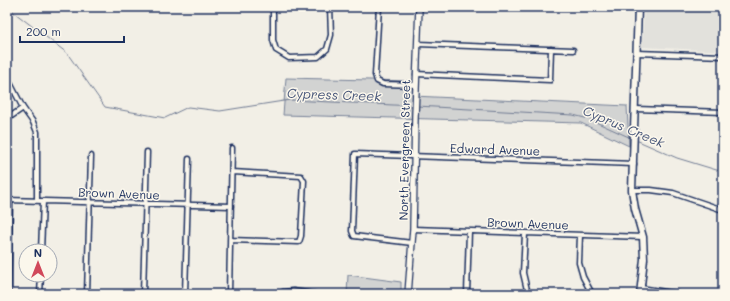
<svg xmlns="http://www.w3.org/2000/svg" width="730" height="301" viewBox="0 0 730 301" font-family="Mali,sans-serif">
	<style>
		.built { fill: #e2e1dc }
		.green { fill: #d2d3d2; stroke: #768198 }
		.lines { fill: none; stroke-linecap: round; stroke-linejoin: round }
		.stream { stroke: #707b93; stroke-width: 1 }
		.minor-casing { stroke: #1b2f5e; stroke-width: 7 }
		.tertiary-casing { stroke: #1b2f5e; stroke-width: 8 }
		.secondary-casing { stroke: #1b2f5e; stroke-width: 9 }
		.minor { stroke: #fbf7ec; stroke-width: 4 }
		.tertiary { stroke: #fbf7ec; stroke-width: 5.5 }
		.secondary { stroke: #fbf7ec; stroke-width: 6 }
		.labels { text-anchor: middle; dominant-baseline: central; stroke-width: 3; stroke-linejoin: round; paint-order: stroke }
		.street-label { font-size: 12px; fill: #1b2f5e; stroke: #fbf7ec }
		.water-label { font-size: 13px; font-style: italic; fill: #465579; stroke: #fbf7ec }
	</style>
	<rect width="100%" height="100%" fill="#f2efe6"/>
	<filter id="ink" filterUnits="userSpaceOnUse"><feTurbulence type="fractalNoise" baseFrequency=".025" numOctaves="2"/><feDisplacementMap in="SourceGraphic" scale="8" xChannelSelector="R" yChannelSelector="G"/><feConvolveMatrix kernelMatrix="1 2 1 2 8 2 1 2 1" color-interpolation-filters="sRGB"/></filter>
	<g filter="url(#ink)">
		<path class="built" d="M644,7H723V51L642,47Z"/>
		<path class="green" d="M286,78L413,81V96L627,106L629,146L581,123L283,115Z
			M348,275L401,282V294H347Z"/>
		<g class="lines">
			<path class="stream" d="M7,7L67,53L105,107L165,118L188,107L220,111L290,100L414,106
				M417,106L573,115L589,119L631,138
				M636,140L677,158L723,172"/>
			<g class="minor-casing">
				<path id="minor" d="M273,7V40L276,50L289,58L318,57L327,49L331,35L330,7
					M379,7L375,75L377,81L383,84L416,85
					M418,44L573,50
					M637,53L723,56
					M416,74L550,80L551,49
					M7,77L23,108L33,122L37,132V201
					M636,109L723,112
					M7,119L23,108
					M632,190H651L673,193L723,210
					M7,200L231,206
					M413,229L643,237
					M525,234L523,273L528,294
					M580,235L579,263L583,277L592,294
					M230,240L299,242L301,236L304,181L301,176L233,172
					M412,243L354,236L352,231L355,154L634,164
					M41,251L43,201
					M641,288L678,294
					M8,294L10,200
					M40,294L41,275
					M87,294L91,156
					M143,294L147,152
					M185,294L189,159
					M229,294L232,148
					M282,294L283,292L293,291L314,294
					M467,294L469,231"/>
			</g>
			<g class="tertiary-casing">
				<path id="tertiary" d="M408,294L413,229L415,116L419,7"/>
			</g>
			<g class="secondary-casing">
				<path id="secondary" d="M638,7L632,190L635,209L643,237L644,259L640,294"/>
			</g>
			<use href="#minor" class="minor"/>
			<use href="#tertiary" class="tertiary"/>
			<use href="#secondary" class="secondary"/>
		</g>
	</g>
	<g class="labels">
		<g class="street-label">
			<text transform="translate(495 149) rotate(2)">Edward Avenue</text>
			<text transform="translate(404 150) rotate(-89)">North Evergreen Street</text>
			<text transform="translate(119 193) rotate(2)">Brown Avenue</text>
			<text transform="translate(528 223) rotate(2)">Brown Avenue</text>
		</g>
		<g class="water-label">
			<text transform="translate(334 94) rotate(2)">Cypress Creek</text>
			<text transform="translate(624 126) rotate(23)">Cyprus Creek</text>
		</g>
	</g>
	<rect width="730" height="301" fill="none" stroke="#fbf7ec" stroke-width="24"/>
	<rect x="12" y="12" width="706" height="277" fill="none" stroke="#1b2f5e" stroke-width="1.5" filter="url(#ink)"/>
	<g transform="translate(38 263)"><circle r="19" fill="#fbf7ec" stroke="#a1a7b3"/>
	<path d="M0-3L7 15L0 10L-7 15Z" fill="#d1495b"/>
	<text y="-6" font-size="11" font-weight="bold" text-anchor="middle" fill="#1b2f5e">N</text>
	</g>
	<path d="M20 36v6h104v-6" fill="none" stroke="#1b2f5e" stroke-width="2"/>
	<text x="26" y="36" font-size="12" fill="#1b2f5e" stroke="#fbf7ec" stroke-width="3" paint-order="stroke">200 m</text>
</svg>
